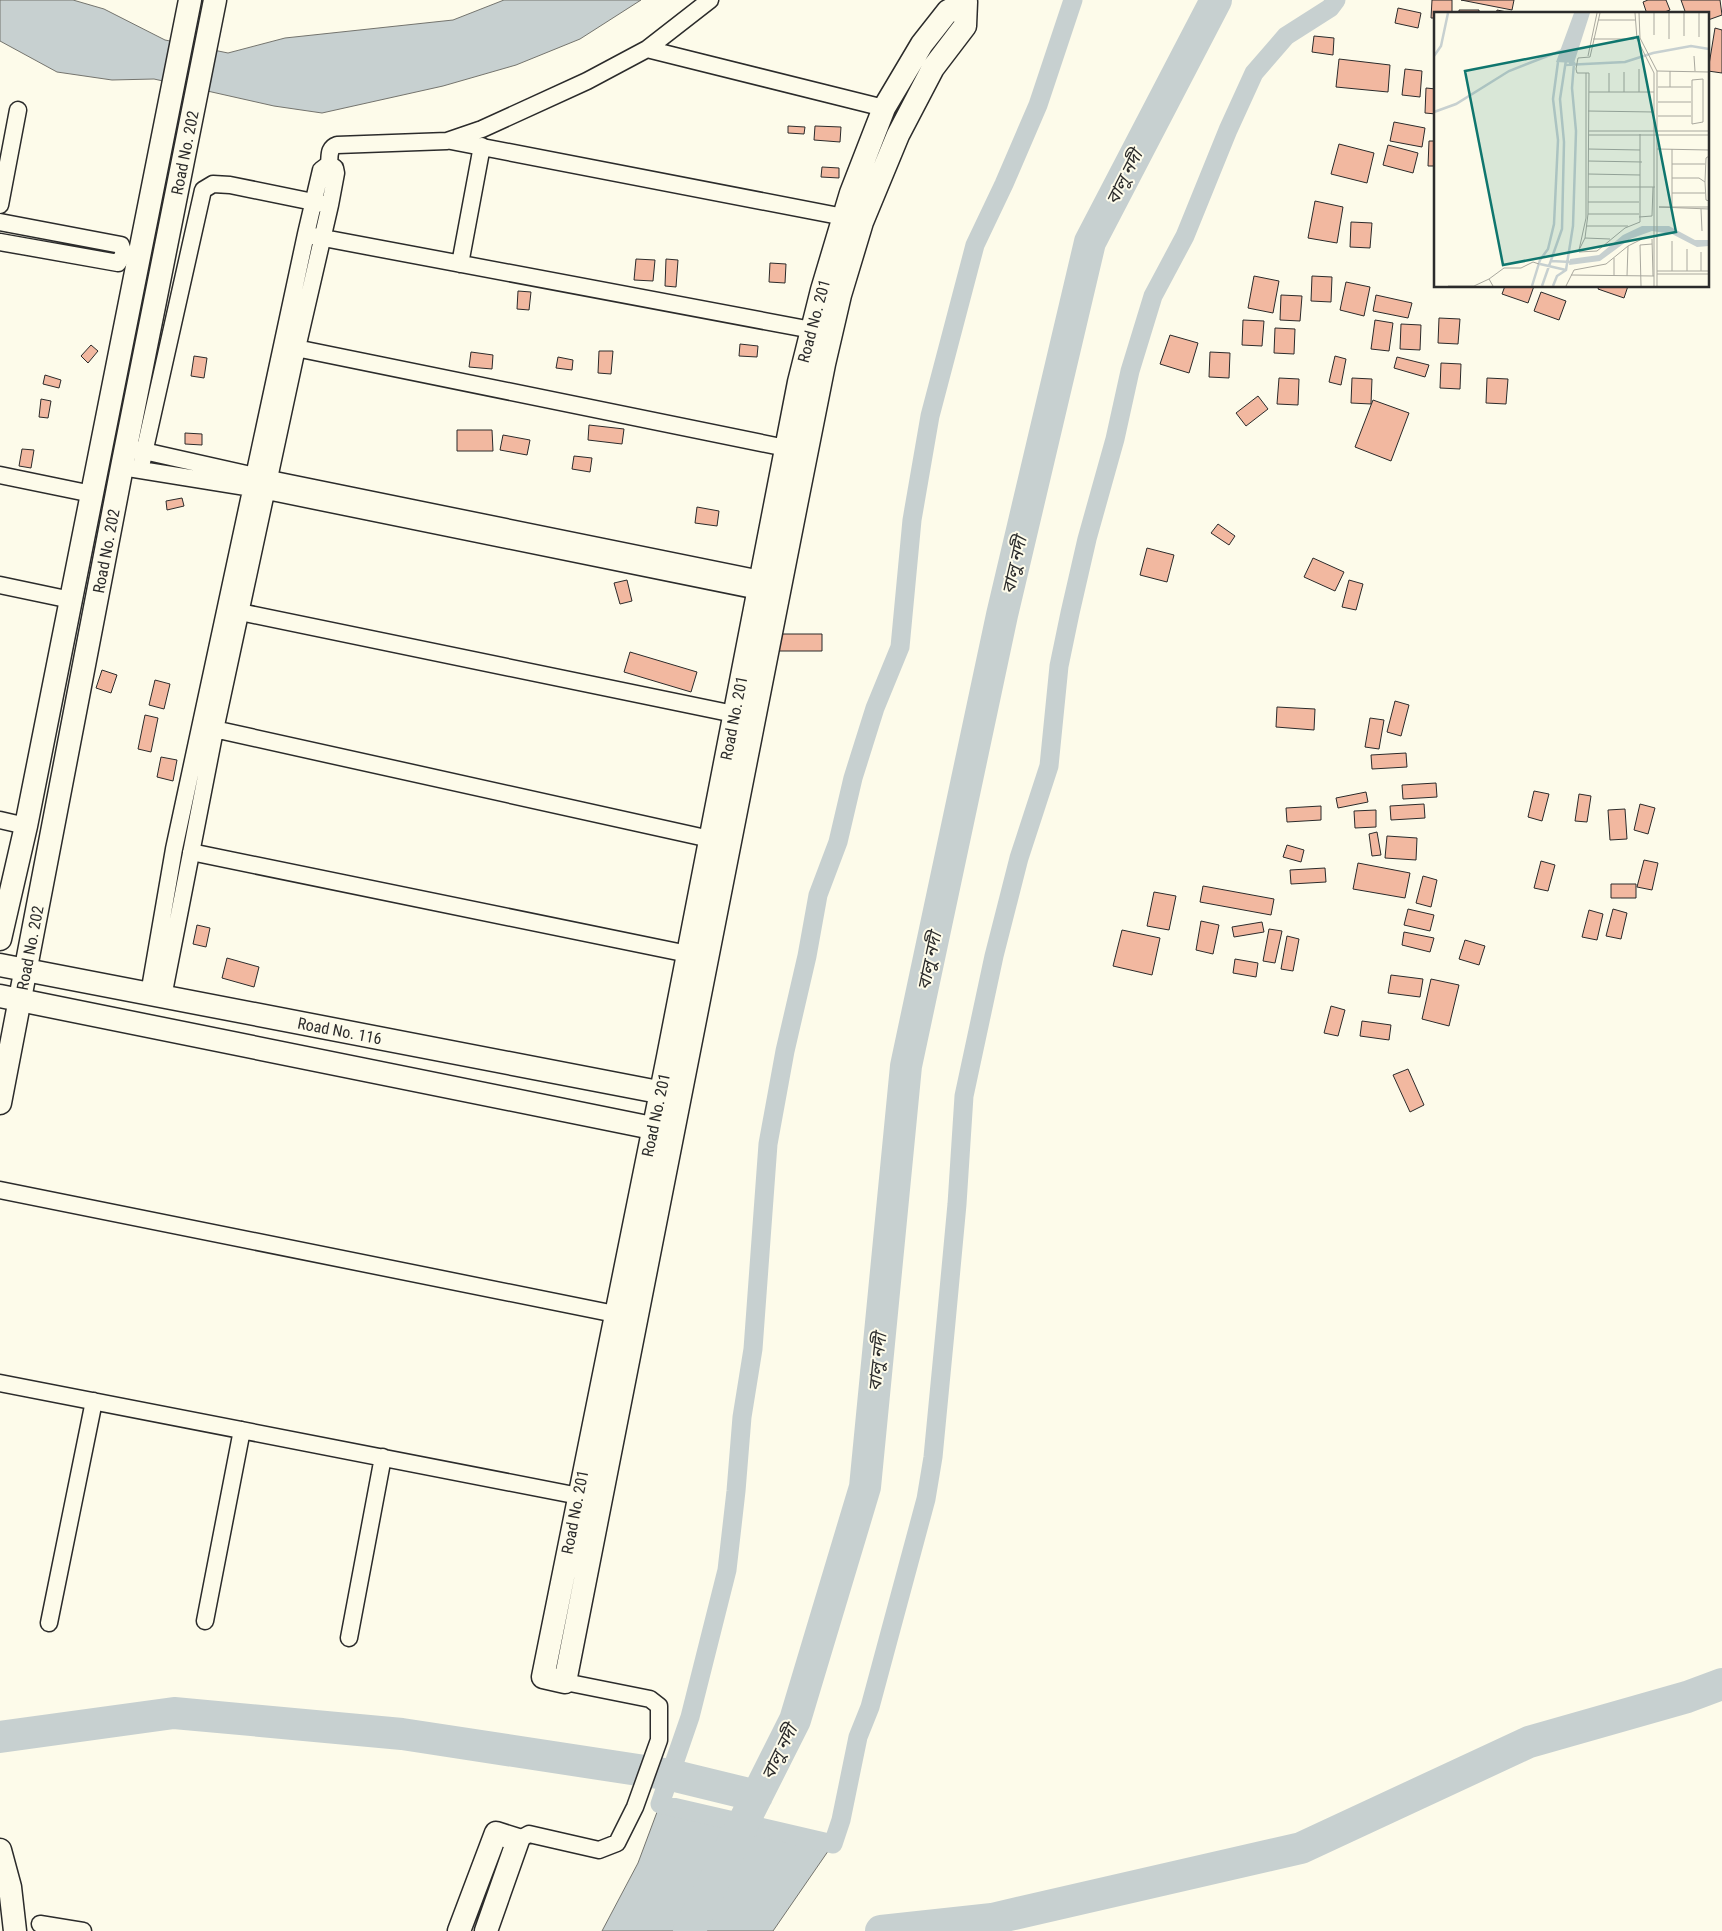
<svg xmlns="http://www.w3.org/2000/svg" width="1722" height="1931" viewBox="0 0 1722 1931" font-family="'Roboto Condensed','Noto Sans Bengali',sans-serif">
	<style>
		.water { fill: #c7d0d0; stroke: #74746e }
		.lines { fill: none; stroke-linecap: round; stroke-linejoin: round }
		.canal { stroke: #c7d0d0; stroke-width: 19 }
		.river { stroke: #c7d0d0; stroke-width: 32 }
		.building { fill: #f2b8a0; stroke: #2b2b2b }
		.street-casing { stroke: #2b2b2b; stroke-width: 19 }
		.secondary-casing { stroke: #2b2b2b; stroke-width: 25 }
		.street { stroke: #fdfbea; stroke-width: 16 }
		.secondary { stroke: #fdfbea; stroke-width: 22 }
		.labels { text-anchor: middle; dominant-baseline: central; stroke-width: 4; stroke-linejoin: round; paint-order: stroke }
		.street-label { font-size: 16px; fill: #2b2b2b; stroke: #fdfbea }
		.water-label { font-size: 18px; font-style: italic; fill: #2b2b2b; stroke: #fdfbea }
		.inset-river { fill: none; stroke: #c7d0d0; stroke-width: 2.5 }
		.inset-road { fill: none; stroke: #a9a89e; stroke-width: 1 }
		.view { fill: #0f766e; fill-opacity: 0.15; stroke: #0f766e; stroke-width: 2.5 }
		.inset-edge { fill: none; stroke: #2b2b2b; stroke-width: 2.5 }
	</style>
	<rect width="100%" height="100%" fill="#fdfbea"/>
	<path class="water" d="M0,0H73L104,9L165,40L228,53L285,38L453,20L504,0H641L580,39L516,65L443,86L322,113L274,106L154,79L112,80L57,72L0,41Z
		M660,1804L833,1844L773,1931H602L638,1863Z"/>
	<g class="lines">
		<path class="canal" d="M1073,0L1038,105L1004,184L975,245L930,416L912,520L900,647L875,708L853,778L838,842L818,895L807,956L785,1051L768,1144L753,1349L742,1417L736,1491L727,1570L690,1717L660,1804L833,1844L841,1820L858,1737L870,1707L926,1499L933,1457L946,1322L957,1204L964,1096L994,956L1019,858L1049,766L1059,666L1070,613L1087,539L1115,439L1130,371L1153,296L1185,236L1228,130L1254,73L1286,36L1330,8L1336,0"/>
		<path class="river" d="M0,1737L174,1713L402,1734L671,1775L757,1796
			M689,1931L795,1720L865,1487L906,1066L1002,615L1090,242L1216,0
			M881,1931L992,1919L1301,1848L1529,1742L1687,1697L1722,1684"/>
	</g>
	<path class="building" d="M1432,0H1452V14H1436V18H1431Z
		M1461,0H1514L1512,10Z
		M1648,0H1666L1670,10L1659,14H1647L1643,2Z
		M1681,0H1720L1722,15L1708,20V14H1686Z
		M1398,8L1421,13L1418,28L1395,23Z
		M1459,10H1479V14H1459Z
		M1497,10L1517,14H1496Z
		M1715,28L1722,30V73L1708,71Z
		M1314,36L1334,38L1333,55L1312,52Z
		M1339,59L1390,65L1388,92L1336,87Z
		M1405,69L1422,71L1420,97L1402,95Z
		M1426,88L1436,89V114L1425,113Z
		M1394,122L1425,128L1422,147L1390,141Z
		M788,126L805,127L804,134L788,133Z
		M815,126L841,127L840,142L814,140Z
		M1429,141H1436V166H1428Z
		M1339,144L1374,153L1367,183L1331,174Z
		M1388,145L1418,153L1413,173L1383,165Z
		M822,167L839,168V178L821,177Z
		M1315,201L1343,207L1337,243L1308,238Z
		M1351,222L1372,223L1370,248L1350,247Z
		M636,259L655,260L653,281L634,280Z
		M666,259L678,260L676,287L665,286Z
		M770,263L786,264L785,283L769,282Z
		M1254,276L1279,281L1273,313L1248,308Z
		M1312,276L1332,277L1331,302L1311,301Z
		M1346,282L1370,287L1364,316L1340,310Z
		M1505,286H1534L1528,303L1502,294Z
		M1599,286H1628L1624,298L1598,289Z
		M518,291L531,292L529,310L517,309Z
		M1541,292L1566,301L1559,320L1534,311Z
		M1281,295L1302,296L1300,321L1280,320Z
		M1376,295L1412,303L1408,318L1373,311Z
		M1439,318L1460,319L1458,344L1438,343Z
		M1243,320L1264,321L1262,346L1242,345Z
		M1375,320L1393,323L1389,351L1371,349Z
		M1401,324L1421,325L1420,350L1400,349Z
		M1275,328L1295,329L1294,354L1274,353Z
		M1170,335L1198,343L1189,373L1160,364Z
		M740,344L758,346L757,357L739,356Z
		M91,345L98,351L88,363L81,356Z
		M599,351H613L611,374L598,373Z
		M471,352L493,355L492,369L469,367Z
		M1210,352L1230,353L1229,378L1209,377Z
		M194,356L207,358L204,378L191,376Z
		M1335,356L1346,359L1341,385L1329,382Z
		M558,357L573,360L572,370L556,368Z
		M1397,357L1429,365L1425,377L1394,368Z
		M1441,363L1461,364L1460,389L1440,388Z
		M45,375L61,380L59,388L43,384Z
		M1279,378L1299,379L1298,405L1277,404Z
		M1352,378L1372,379L1371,404L1351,403Z
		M1487,378L1508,379L1506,404L1486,403Z
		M1258,396L1268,409L1246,426L1236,413Z
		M41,399L51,401L48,418L39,417Z
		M1373,400L1409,413L1391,461L1355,447Z
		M589,425L624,429L622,444L588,440Z
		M457,430H492L493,451H457Z
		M185,433L202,434V445L185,444Z
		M503,435L530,440L527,455L500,450Z
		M22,449L34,450L31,468L19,466Z
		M574,456L592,458L590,472L572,469Z
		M182,498L184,506L167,510L166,501Z
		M697,507L719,511L717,526L695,523Z
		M1218,524L1235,536L1229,545L1211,533Z
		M1147,548L1174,555L1167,582L1140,575Z
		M1313,558L1344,572L1335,591L1304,577Z
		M627,580L632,601L620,604L614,583Z
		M1349,580L1363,584L1356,610L1342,607Z
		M777,634H822V651H778Z
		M630,652L697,672L691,692L624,672Z
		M102,670L117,675L111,693L96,688Z
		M155,680L170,684L164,709L149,705Z
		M1395,701L1409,705L1401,736L1387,732Z
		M1277,707L1315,709L1314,730L1276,727Z
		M145,715L158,718L151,752L138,749Z
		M1370,718L1384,720L1379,749L1365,747Z
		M1406,753L1407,767L1372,769L1371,755Z
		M161,757L177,760L173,781L157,777Z
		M1436,783L1437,797L1403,799L1402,785Z
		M1534,791L1549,794L1542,821L1528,817Z
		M1366,792L1368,802L1338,808L1336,798Z
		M1579,794L1591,796L1587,822L1575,821Z
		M1424,804L1425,818L1391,820L1390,806Z
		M1640,804L1655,808L1648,834L1634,830Z
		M1321,806V820L1287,822L1286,808Z
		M1625,809L1627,839L1610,840L1608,810Z
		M1376,810V827L1355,828L1354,811Z
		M1377,832L1381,855L1372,856L1369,834Z
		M1387,836L1417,838L1416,860L1385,858Z
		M1287,845L1304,850L1301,862L1283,857Z
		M1644,860L1658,863L1652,890L1637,887Z
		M1541,861L1555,865L1548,891L1534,888Z
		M1358,863L1410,873L1405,898L1353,889Z
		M1325,868L1326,882L1291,884L1290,870Z
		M1423,876L1437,880L1431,907L1416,903Z
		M1611,884H1636V898H1611Z
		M1203,886L1274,899L1271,915L1200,902Z
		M1154,892L1176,896L1169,930L1147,926Z
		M1408,909L1434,915L1430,931L1404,925Z
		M1613,909L1627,913L1621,939L1606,936Z
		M1589,910L1603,914L1597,940L1582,937Z
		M1201,921L1219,925L1213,954L1196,950Z
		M1262,922L1264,932L1234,937L1232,927Z
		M197,925L210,928L206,947L193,944Z
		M1269,929L1282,931L1275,963L1263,961Z
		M1122,930L1160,938L1152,975L1113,966Z
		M1404,932L1434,938L1430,952L1402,945Z
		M1287,936L1299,939L1293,971L1281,969Z
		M1465,940L1485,946L1479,965L1459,959Z
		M227,958L259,967L254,987L222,978Z
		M1235,959L1258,963L1256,977L1233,973Z
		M1391,975L1423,979L1420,997L1388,993Z
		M1431,979L1459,985L1449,1026L1422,1019Z
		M1331,1006L1345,1010L1338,1036L1324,1033Z
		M1362,1021L1391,1025L1389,1040L1360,1036Z
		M1408,1069L1424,1105L1410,1112L1393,1075Z"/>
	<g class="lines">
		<g class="street-casing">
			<path id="street" d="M647,49L884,108
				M451,141L844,217
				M329,164C330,156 328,148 337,145L447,141L482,129L587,81L647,49L710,0
				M0,205L18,110
				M0,222L121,245L124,254L118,263L0,242
				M313,236L812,330
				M460,264L482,146
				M286,346L786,448
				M126,447L255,476L770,581
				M142,462L203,190L213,184L230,185L323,204
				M122,467L252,488L768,593
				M0,475L92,494
				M0,585L71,600
				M240,612L734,714
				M205,727L710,839
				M0,820L26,826
				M191,852L688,954
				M149,994L174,849L306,234L321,170L329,164
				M163,997L215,730L297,348L330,205L336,173L335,168L329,164
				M0,1190L615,1314
				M0,1383L579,1496
				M205,1621L242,1430
				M49,1623L94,1401
				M349,1638L383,1457
				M518,1840L529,1834L599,1850L617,1843L635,1807L659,1740V1706L650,1699L565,1682
				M40,1924L83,1931"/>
		</g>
		<g class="secondary-casing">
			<g id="secondary">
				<path d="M966,2L965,26L933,68L898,135L862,222L840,295L824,364L799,490L565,1682L543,1677L668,1057L799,382L822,290L851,193L884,108L922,44L948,11Z"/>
				<path d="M0,939L26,826L190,0"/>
				<path id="s1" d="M0,965L674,1095"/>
				<path d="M0,996L667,1131"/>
				<path id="s2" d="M0,1103L122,467L215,0"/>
				<path d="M0,1850L10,1887L15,1931"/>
				<path d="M459,1931L496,1833L518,1840L486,1931"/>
			</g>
		</g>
		<use href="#street" class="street"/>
		<use href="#secondary" class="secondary"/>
	</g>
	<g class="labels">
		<g class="street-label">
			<text stroke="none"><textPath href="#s2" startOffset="968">Road No. 202</textPath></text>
			<text transform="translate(814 321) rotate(-75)">Road No. 201</text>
			<text stroke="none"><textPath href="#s2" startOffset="562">Road No. 202</textPath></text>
			<text transform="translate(734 718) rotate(-79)">Road No. 201</text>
			<text stroke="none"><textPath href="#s2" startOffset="158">Road No. 202</textPath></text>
			<text stroke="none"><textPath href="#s1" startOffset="346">Road No. 116</textPath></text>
			<text transform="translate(656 1115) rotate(-78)">Road No. 201</text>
			<text transform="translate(575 1512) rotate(-79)">Road No. 201</text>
		</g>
		<g class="water-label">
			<text transform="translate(1124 177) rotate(-63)">বালু নদী</text>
			<text transform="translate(1014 565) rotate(-77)">বালু নদী</text>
			<text transform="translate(929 961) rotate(-78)">বালু নদী</text>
			<text transform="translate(877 1362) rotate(-84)">বালু নদী</text>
			<text transform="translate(779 1752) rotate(-64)">বালু নদী</text>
		</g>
	</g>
	<g transform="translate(1434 12)">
		<rect width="275" height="275" fill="#fdfbea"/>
		<path d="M140,1H156L140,51L122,50ZM208,214H235L261,228H275V234L263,235L238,222L218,219L196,227L166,249L135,253L136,247L165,243L189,223Z" fill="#c7d0d0"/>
		<path class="inset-river" d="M0,44L7,34L14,1M131,53L191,50L219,41L257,34L275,37M0,100L22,92L75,59L129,38M117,249L137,250M106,252L132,258M98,274L106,248L114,237L120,212L124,128L119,87L124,50M108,274L128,217L130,130L126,87L132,48M119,274L123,264L132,258L139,214L142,119L138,76L140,51H135"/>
		<path class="inset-road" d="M201,1L203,27L220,61V274M205,1L206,26L223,59V274M265,1V25M164,8H201M220,23V1M250,24V1M159,27H200M235,27V1M154,44L163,1M260,44L261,59M223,59L275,60M236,59V75M190,60V80M152,61V206L145,238L151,226L154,202L155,61H143L142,57L144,46L156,45L166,1M175,61V80M269,67V110L258,112V68ZM224,75H257M155,80H220M205,80V57M224,90H257M154,99L220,100M224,104H257M154,119H275M154,123H275M154,137L206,138M223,137L275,138M238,137V166H265L271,170L272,146L275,144M154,149L208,150M238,152H271M154,162L206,163M238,166V195M271,170L272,188L275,189M154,175H221M238,181H271M154,190H205M225,195L275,197M225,195H275M267,197L268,219M154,202H205M205,205L218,204L219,175M206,210V122M153,214H194M151,226L176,227M218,227L219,264M238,229V259M145,240L163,239L191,216L206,210M223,259H275M253,259V237M267,259V240M223,262H275M137,263L220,264M180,264V246M193,264L194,234M14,274H40L55,267M59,274L55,267L70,256H87L99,250L105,252M132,274L140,258L172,252L194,234L208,227M207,274L206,233L218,232"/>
		<path class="view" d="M204,25L242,220L69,253L31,59Z"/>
		<rect width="275" height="275" class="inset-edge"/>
	</g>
</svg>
